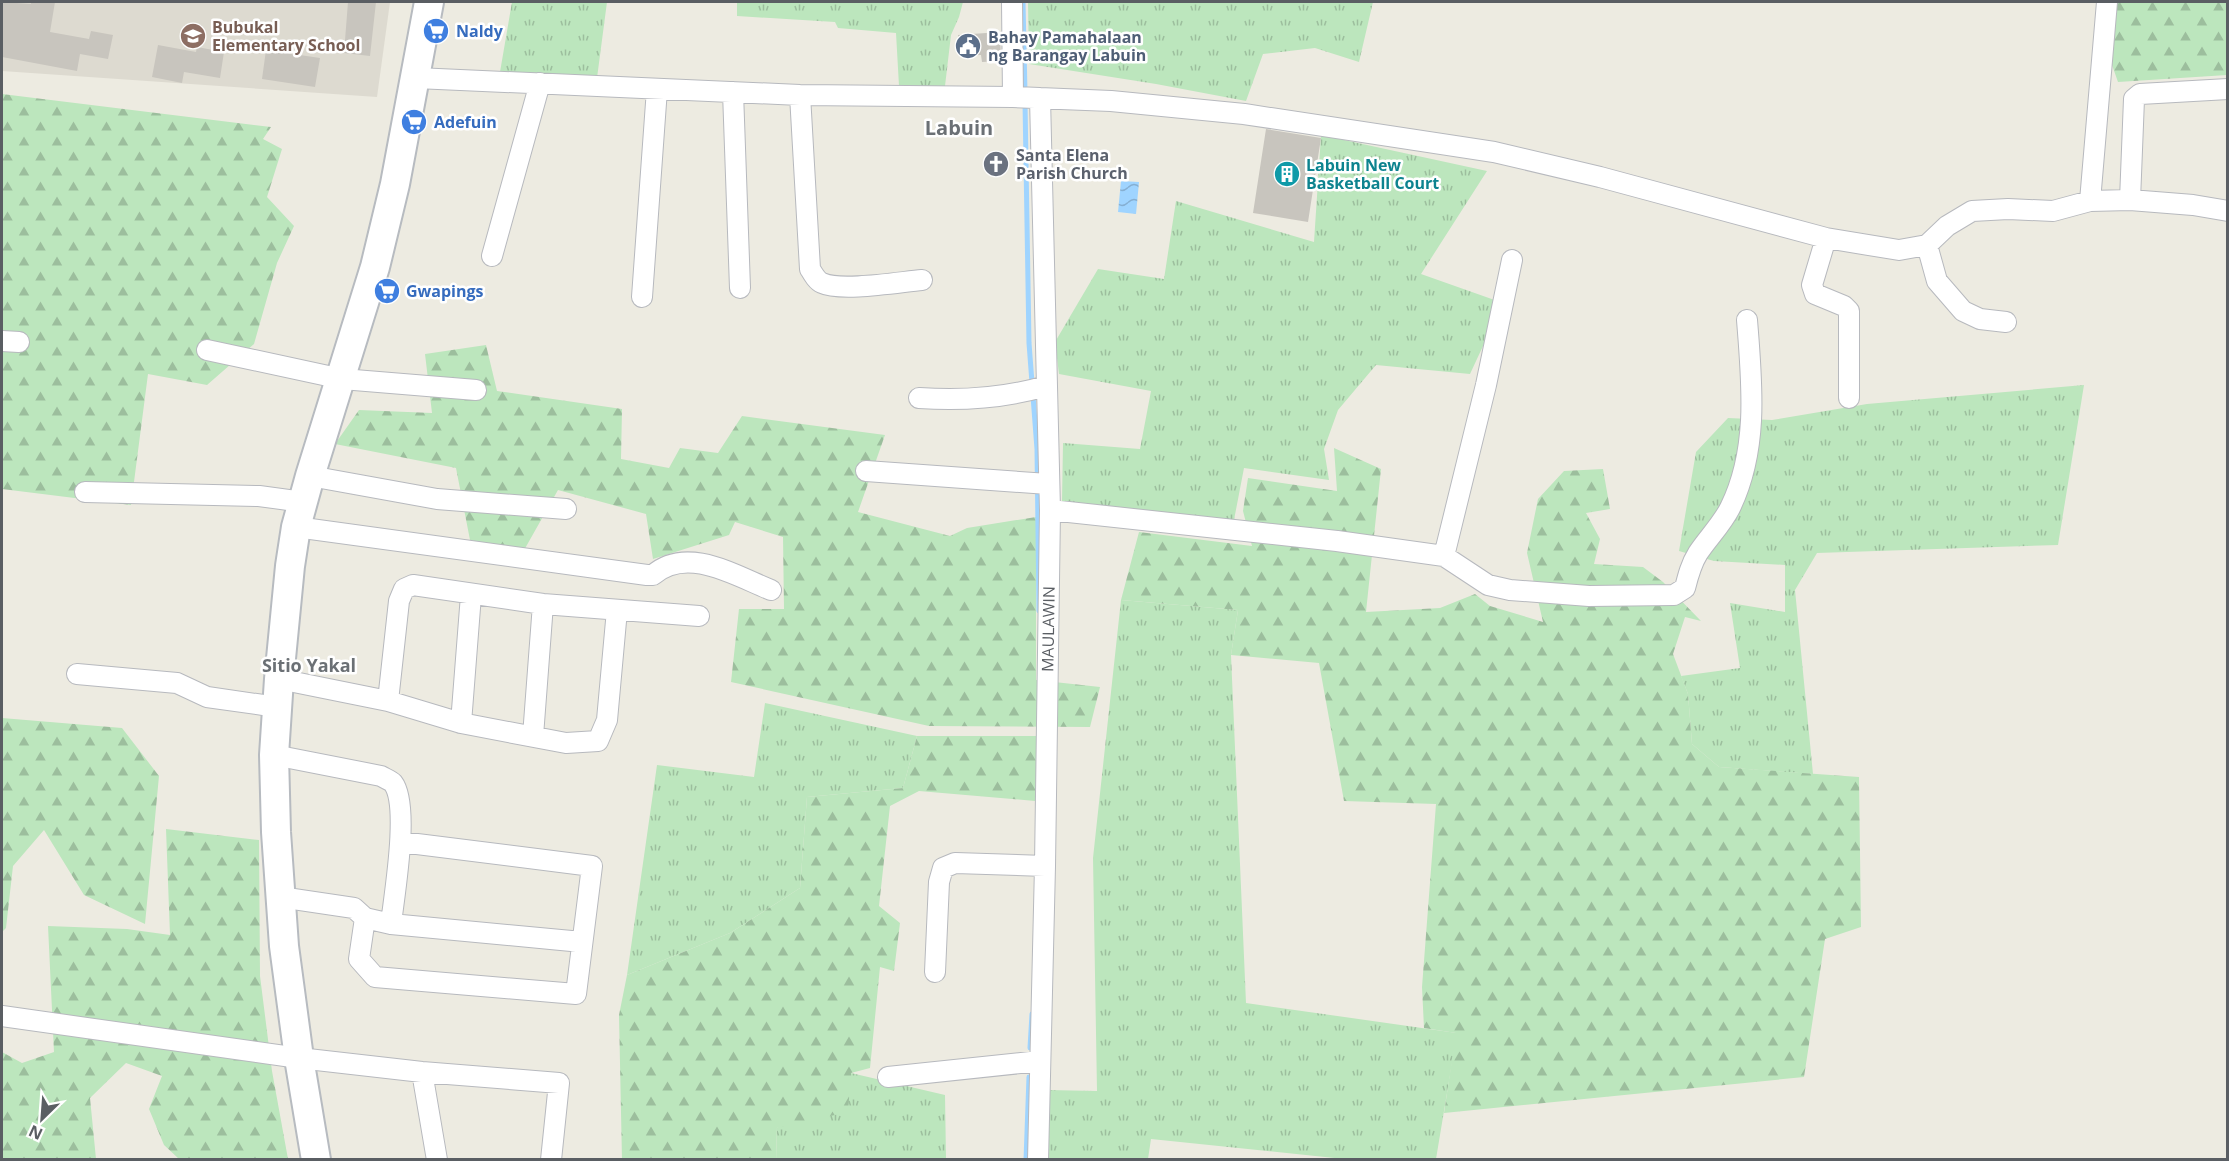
<svg xmlns="http://www.w3.org/2000/svg" width="2229" height="1161" viewBox="0 0 2229 1161" font-family="'Open Sans',sans-serif">
	<style>
		.education { fill: #dddad0 }
		.grass { fill: url(#grass-tufts) }
		.forest { fill: url(#forest-firs) }
		.water { fill: url(#water-waves) }
		.lines { fill: none; stroke-linecap: round; stroke-linejoin: round }
		.stream { stroke: #9fd4ff; stroke-width: 5 }
		.building { fill: #c8c5be }
		.street-casing { stroke: #b7b9be; stroke-width: 22 }
		.secondary-casing { stroke: #b7bbc0; stroke-width: 32 }
		.street { stroke: #fff; stroke-width: 20 }
		.secondary { stroke: #fff; stroke-width: 28 }
		.labels { text-anchor: middle; dominant-baseline: central; stroke-width: 5; stroke-linejoin: round; paint-order: stroke }
		.education-label { font-size: 16px; font-weight: bold; fill: #785e54; stroke: #fff; text-anchor: start }
		.shop-label { font-size: 16px; font-weight: bold; fill: #366cbe; stroke: #fff; text-anchor: start }
		.service-label { font-size: 16px; font-weight: bold; fill: #4e5e75; stroke: #fff; text-anchor: start }
		.worship-label { font-size: 16px; font-weight: bold; fill: #5b616d; stroke: #fff; text-anchor: start }
		.culture-label { font-size: 16px; font-weight: bold; fill: #0d838f; stroke: #fff; text-anchor: start }
		.street-label { font-size: 16px; fill: #5a5e63; stroke: #fff }
		.neighbourhood-label { font-size: 18px; font-weight: bold; fill: #6b7075; stroke: #fff }
		.quarter-label { font-size: 20px; font-weight: bold; fill: #6b7075; stroke: #fff }
	</style>
	<defs>
		<pattern id="grass-tufts" width="24" height="20" patternUnits="userSpaceOnUse" patternTransform="scale(1.5)"><rect width="24" height="20" fill="#bce6bd"/><path d="M3 7l-1-3M5 7V3M7 7l1-3M15 17l-1-3M17 17v-4M19 17l1-3" fill="none" stroke="#9cbe9d"/></pattern>
		<pattern id="forest-firs" width="22" height="20" patternUnits="userSpaceOnUse" patternTransform="scale(1.5)"><rect width="22" height="20" fill="#bce6bd"/><path d="M5 1l3.5 6h-7zM16 11l3.5 6h-7z" fill="#9cbe9d"/></pattern>
		<pattern id="water-waves" width="16" height="10" patternUnits="userSpaceOnUse" patternTransform="scale(1.5)"><rect width="16" height="10" fill="#9fd4ff"/><path d="M0 5q4-4 8 0t8 0" fill="none" stroke="#85afd2"/></pattern>
	</defs>
	<rect width="100%" height="100%" fill="#edebe1"/>
	<path class="education" d="M2,2H390L377,97L2,71Z"/>
	<path class="grass" d="M512,2H607L597,78L500,72Z
		M737,2H963L959,17L951,35L945,86H899L896,33L838,28L835,22L737,16Z
		M1028,2H1373L1359,62L1315,48L1263,54L1246,101L1156,84L1029,64Z
		M1321,135L1487,171L1421,274L1503,303L1470,374L1376,365L1338,410L1324,449L1329,480L1244,468L1234,520L1062,501L1063,443L1140,449L1151,391L1059,374L1055,342L1098,269L1164,279L1176,201L1314,242Z
		M2084,385L2058,545L1817,553L1795,590L1813,774L1719,767L1692,744L1688,694L1681,676L1740,668L1730,603L1785,612V565L1714,561L1679,551L1696,452L1728,418L1772,420L1867,404Z
		M1121,600L1238,610L1231,655L1246,1003L1457,1033L1436,1159H1344L1151,1139L1148,1159H1047V1090L1097,1091L1093,858Z
		M765,703L917,736L903,788L807,797L800,888L730,933L627,975L657,765L754,777Z
		M851,1073L945,1095L946,1159L776,1160L777,1128Z"/>
	<path class="forest" d="M2116,2H2227V75L2118,82L2112,65Z
		M2,94L271,127L263,139L282,149L267,197L294,226L277,263L254,344L207,385L148,374L131,505L2,489Z
		M486,345L497,391L622,409L621,459L669,468L680,448L718,453L742,416L885,435L858,512L950,536L967,528L1036,517V680L1100,687L1090,727L929,726L731,682L739,609H784L783,537L735,522L729,535L653,559L646,514L558,490L523,552L470,540L456,468L335,444L359,410L432,413L425,354Z
		M1334,448L1381,469L1366,612L1440,608L1475,594L1490,606L1543,622L1527,553L1538,499L1564,471L1603,469L1610,509L1586,513L1600,539L1594,564L1643,567L1663,582L1701,621L1685,617L1673,654L1688,694L1692,744L1719,767L1859,777L1861,927L1825,939L1804,1077L1444,1113L1456,1033L1424,1028L1422,987L1436,804L1344,801L1319,663L1231,655L1238,610L1121,600L1139,532L1252,546L1243,511L1248,478L1337,491Z
		M2,718L122,728L159,776L145,924L84,895L44,830L13,866L6,928L2,932Z
		M917,736H1038L1035,801L919,791L890,806L879,906L900,923L894,971L880,967L870,1068L851,1073L848,1112L777,1128L776,1159L622,1160L619,1015L627,975L730,933L800,888L807,797L903,788Z
		M166,829L259,840L260,976L272,1071L288,1159H179L164,1145L149,1109L162,1076L126,1063L90,1098L96,1159H2V1052L22,1063L54,1052L48,926L127,929L170,935Z"/>
	<path class="water" d="M1121,181L1139,182L1136,214L1118,212Z"/>
	<g class="lines">
		<path class="stream" d="M1023,2L1025,93
			M1025,102L1029,343L1037,449L1039,611
			M1030,1048L1032,1014
			M1026,1160L1029,1077"/>
	</g>
	<path class="building" d="M2,2L31,4V2H55L50,32L89,39L91,31L113,35L108,59L80,54L77,71L2,57Z
		M348,2H376L370,56L344,53Z
		M1000,32L1001,61L982,62L981,55L959,56L958,35Z
		M158,45L196,52L197,47L224,52L220,78L184,72L182,83L152,77Z
		M266,50L320,58L315,87L262,79Z
		M1266,129L1321,138L1308,222L1253,213Z"/>
	<g class="lines">
		<g class="street-casing">
			<path id="street" d="M1012,2L1013,97
				M416,78L800,95L1013,97L1111,101L1244,114L1494,152L1600,177L1826,238L1899,250L1927,245L1947,226L1972,211L2008,209L2053,211L2090,201L2130,200L2193,205L2228,211
				M733,92L740,288
				M800,95L810,269C813,274 817,281 822,283C841,292 899,282 922,280
				M2130,200L2134,99L2140,94L2228,89
				M2090,201L2107,2
				M1826,238L1812,285L1815,294L1844,306L1849,311V398
				M1927,245L1937,281L1963,311L1980,319L2006,322
				M492,256L540,83
				M642,297L657,89
				M2,341L19,342
				M207,350L342,379L476,390
				M919,398C961,401 1005,398 1046,386
				M866,471L1048,484
				M310,476L437,499L566,509
				M85,492L259,496L303,502
				M1050,510L1337,541L1444,556L1486,385L1512,260
				M296,527L647,575H653C687,545 736,576 771,590
				M1444,556L1488,585L1510,590L1589,596L1674,595L1685,588C1688,576 1691,564 1698,553C1708,538 1722,524 1730,508C1759,449 1752,383 1747,320
				M77,674L177,683L207,697L277,707
				M279,679L388,701L461,723L566,743L598,741L607,720L617,610
				M388,701L399,601L404,589L413,585L543,604L699,616
				M461,723L471,595
				M533,736L543,604
				M274,755L381,776C384,778 390,780 393,783C410,805 394,896 391,924
				M280,897L354,908L365,918L391,924L582,942
				M365,918L359,959L375,977L576,994L592,866L401,842
				M935,972L939,882L943,868L955,863L1045,866
				M2,1016L299,1058L422,1072L559,1083L551,1160
				M422,1072L437,1160
				M888,1077L1040,1061
				M1038,1160L1045,866L1050,510L1040,98"/>
		</g>
		<g class="secondary-casing">
			<path id="secondary" d="M316,1160L299,1058L284,946L276,832L274,755L279,679L290,566L296,527L310,476L375,267L395,184L429,2"/>
		</g>
		<use href="#street" class="street"/>
		<use href="#secondary" class="secondary"/>
	</g>
	<defs>
		<g id="supermarket-disc" transform="scale(1.35)"><circle r="9.5" fill="#3f7fe0" stroke="#fff"/><path d="M-6-5.5h2.5l.6 2H6L4.5 2H-2.5L-4.4-4H-6ZM-1.5 3.2a1.3 1.3 0 1 0 .1 0ZM3 3.2a1.3 1.3 0 1 0 .1 0Z" fill="#fff"/></g>
		<g id="school-disc" transform="scale(1.35)"><circle r="9.5" fill="#8d6e63" stroke="#fff"/><path d="M0-5L7-2L0 1L-7-2ZM-4 1L0 2.5L4 1V4Q0 6-4 4Z" fill="#fff"/></g>
		<g id="civic-disc" transform="scale(1.35)"><circle r="9.5" fill="#5c6f8a" stroke="#fff"/><path d="M-.6-6.5H3V-4.5H.6V-3L4-1V1h2V6H-6V1h2V-1L-.6-3ZM-1.2 2.5V6h2.4V2.5Z" fill="#fff"/></g>
		<g id="church-disc" transform="scale(1.35)"><circle r="9.5" fill="#6b7280" stroke="#fff"/><path d="M-1.2-6h2.4v3.5h3.3v2.4h-3.3V6h-2.4V-.1h-3.3v-2.4h3.3Z" fill="#fff"/></g>
		<g id="building-disc" transform="scale(1.35)"><circle r="9.5" fill="#0f9aa8" stroke="#fff"/><path d="M-4-6H4V6H1V3H-1V6H-4ZM-2.5-4.3h1.7v1.8h-1.7ZM.8-4.3h1.7v1.8H.8ZM-2.5-1h1.7V.8h-1.7ZM.8-1h1.7V.8H.8Z" fill="#fff"/></g>
	</defs>
	<g fill-rule="evenodd">
		<use href="#supermarket-disc" x="436" y="31"/>
		<use href="#school-disc" x="193" y="36"/>
		<use href="#civic-disc" x="968" y="46"/>
		<use href="#supermarket-disc" x="414" y="122"/>
		<use href="#church-disc" x="996" y="164"/>
		<use href="#building-disc" x="1287" y="174"/>
		<use href="#supermarket-disc" x="387" y="291"/>
	</g>
	<g class="labels">
		<g class="education-label">
			<text x="212" y="27">Bubukal<tspan x="212" dy="18">Elementary School</tspan></text>
		</g>
		<g class="shop-label">
			<text x="456" y="31">Naldy</text>
			<text x="434" y="122">Adefuin</text>
			<text x="406" y="291">Gwapings</text>
		</g>
		<g class="service-label">
			<text x="988" y="37">Bahay Pamahalaan<tspan x="988" dy="18">ng Barangay Labuin</tspan></text>
		</g>
		<g class="worship-label">
			<text x="1016" y="155">Santa Elena<tspan x="1016" dy="18">Parish Church</tspan></text>
		</g>
		<g class="culture-label">
			<text x="1306" y="165">Labuin New<tspan x="1306" dy="18">Basketball Court</tspan></text>
		</g>
		<g class="street-label">
			<text transform="translate(1048 629) rotate(-89)">MAULAWIN</text>
		</g>
		<g class="neighbourhood-label">
			<text x="309" y="665">Sitio Yakal</text>
		</g>
		<g class="quarter-label">
			<text x="959" y="127">Labuin</text>
		</g>
	</g>
	<rect width="2229" height="1161" fill="none" stroke="#5a5e63" stroke-width="6"/>
	<g transform="translate(42 1119) rotate(205)" stroke="#ffffff" stroke-width="4.5" paint-order="stroke">
	<path d="M0-4.5L10 22L0 15L-10 22Z" fill="#5a5e63"/>
	<text y="-9" font-size="16" font-weight="bold" text-anchor="middle" fill="#5a5e63">N</text>
	</g>
</svg>
